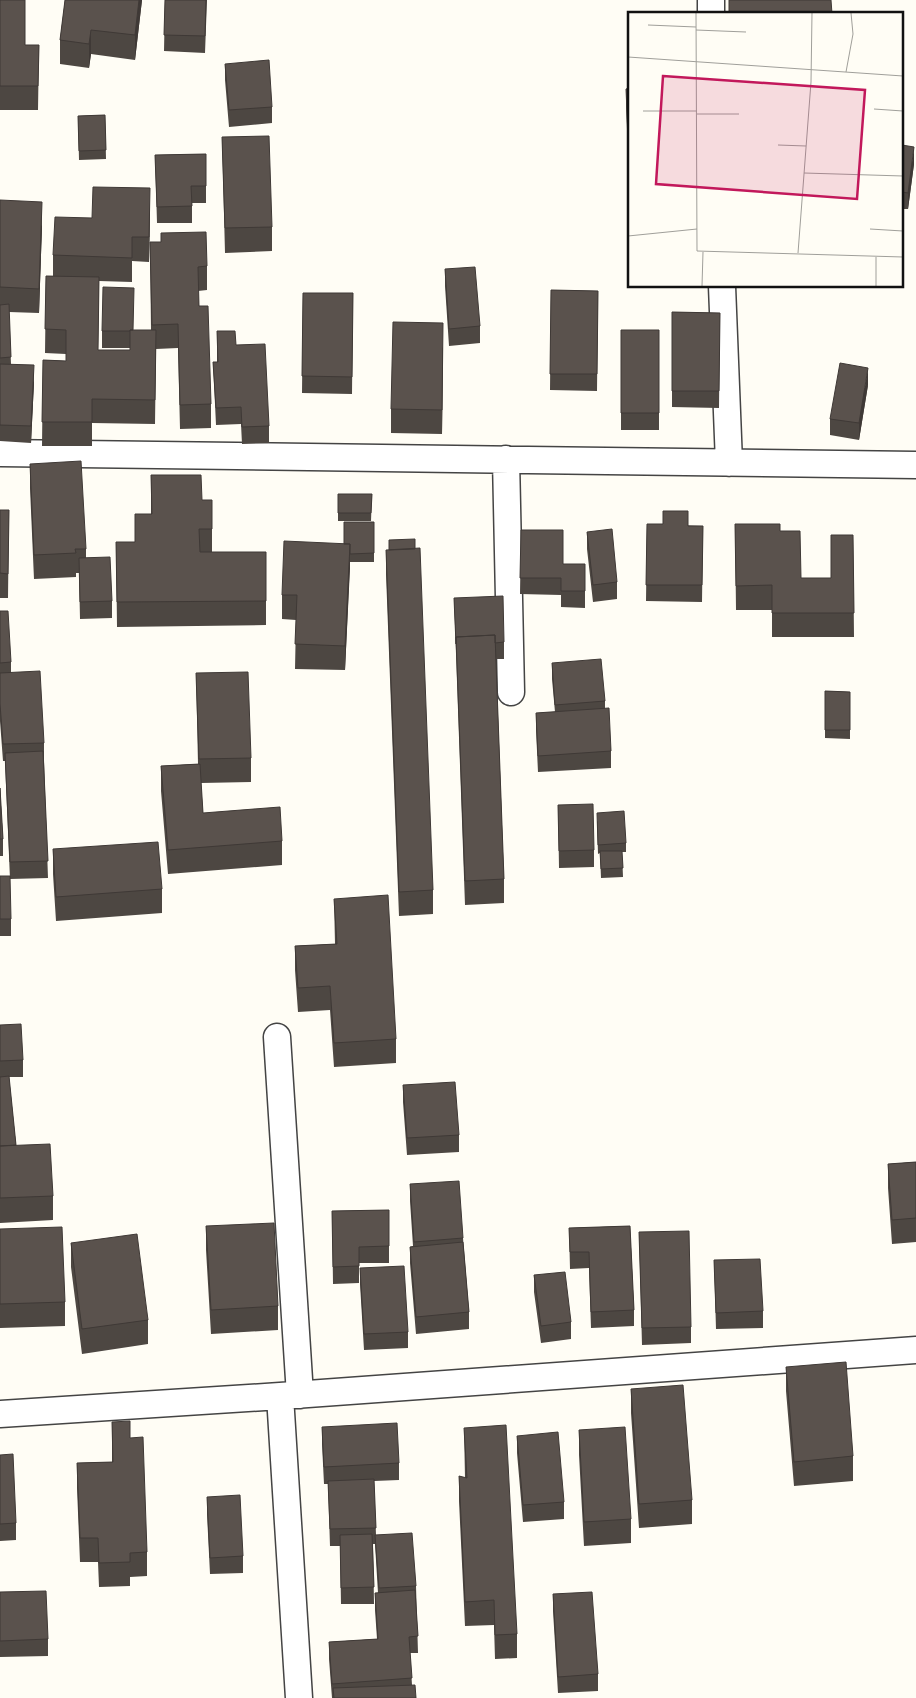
<svg xmlns="http://www.w3.org/2000/svg" width="916" height="1698" viewBox="0 0 916 1698" font-family="'PT Serif',serif">
	<style>
		.lines { fill: none; stroke-linecap: round; stroke-linejoin: round }
		.minor-casing { stroke: #444; stroke-width: 29 }
		.minor { stroke: #fff; stroke-width: 26 }
		.wall { fill: #4d4742 }
		.shaded-wall { fill: #3f3936 }
		.building { fill: #5a524d; stroke: #3f3936 }
		.inset-road { fill: none; stroke: #a09f9a; stroke-width: 1 }
		.view { fill: #c2185b; fill-opacity: 0.15; stroke: #c2185b; stroke-width: 2.5 }
		.inset-edge { fill: none; stroke: #111; stroke-width: 2.5 }
	</style>
	<rect width="100%" height="100%" fill="#fffdf5"/>
	<g class="lines">
		<g class="minor-casing">
			<path id="minor" d="M711,0V14
				M722,286L729,463
				M0,453L916,465
				M506,459L511,692
				M277,1037L300,1395
				M280,1396L299,1698
				M0,1414L280,1396L916,1350"/>
		</g>
		<use href="#minor" class="minor"/>
	</g>
	<path class="wall" d="M0,0L25,45H39L38,110H0Z
		M65,0H142L135,60L91,54L89,68L60,64V40Z
		M165,0H207L205,53L164,51Z
		M225,64L272,107V123L229,127L225,80Z
		M630,88V153H628L626,105V89Z
		M105,115L106,159L79,160L78,116Z
		M222,137L272,227V251L225,253Z
		M902,145L914,164L908,209H902Z
		M206,154V203H192V223H157L155,155Z
		M0,200L42,226L39,313L9,312L11,364L34,382L31,443L0,441Z
		M150,213L149,262L132,261V282L99,281L98,350H130V348H102V331L151,330L150,242L207,266V290L198,291L199,306L211,404V428L180,429L178,348L156,349L155,424L92,423V446H42L43,360L66,361V354L45,353L46,276H53V255L92,218Z
		M445,269L480,326V343L449,346L445,286Z
		M551,290L598,291L597,391L550,390Z
		M303,293H353L352,394L302,393Z
		M672,312L720,313L719,408L672,407Z
		M621,330H659V430H621Z
		M217,331L236,345L269,426V443L242,444L241,424L216,425L213,362H217Z
		M443,347L442,434L391,433V409Z
		M868,385L859,440L830,435V419Z
		M30,464L86,549V558L112,601V618L80,619L79,573H76V577L34,579L30,488Z
		M151,475L202,500H212V552H266V625L117,627L116,542H135L151,514Z
		M338,494H372L371,521H338Z
		M0,510H9L8,598H0Z
		M374,522V562H350L345,670L295,669L296,620L282,619V595L344,544Z
		M647,524L703,526L702,602L646,601Z
		M735,524L780,531L801,578H831L853,535L854,637H772V610H736Z
		M521,530L563,564H585V608L561,607V595L520,594Z
		M587,532L617,582V599L593,602L587,549Z
		M389,540L433,890V914L399,916L386,574V550H389Z
		M454,598L504,642V659H496L504,879V903L465,905Z
		M0,611L11,662V672L44,743V760L48,878L10,879L5,761H3L0,721Z
		M552,663L605,701V708L611,751V768L538,772L536,730V713L555,712L552,679Z
		M196,673L251,758V782L201,783L203,813L282,841V865L168,874L161,791V766L198,764Z
		M825,691L850,692V739L825,738Z
		M0,788L3,839V856H0Z
		M558,805L594,850V867L559,868Z
		M597,821L626,843V852H622L623,877L601,878L600,853L598,854Z
		M53,849L162,889V913L56,921L53,874Z
		M0,876L11,919V936H0Z
		M334,899L396,1039V1063L334,1067L330,1010L298,1012L295,970V946L335,944Z
		M0,1025L23,1060V1077H9L16,1145L53,1196V1220L0,1223Z
		M403,1085L459,1135V1152L407,1155L403,1102Z
		M916,1162V1242L892,1244L888,1188V1164Z
		M410,1184L463,1238L469,1312V1329L416,1334L410,1263V1247L413,1246L410,1201Z
		M389,1210V1263H359V1283L333,1284L332,1211Z
		M206,1226L278,1306V1330L211,1334L206,1250Z
		M630,1226L634,1310V1326L591,1328L589,1268L570,1269L569,1228Z
		M0,1229L65,1302V1326L0,1328Z
		M639,1232L691,1327V1343L642,1345Z
		M71,1243L148,1320V1344L82,1354L71,1267Z
		M714,1260L763,1311V1328L716,1329Z
		M360,1268L408,1332V1348L364,1350L360,1284Z
		M534,1275L571,1322V1339L541,1343L534,1292Z
		M786,1367L853,1456V1481L794,1486L786,1391Z
		M631,1389L692,1500V1524L639,1528L631,1413Z
		M112,1422L130,1438L147,1552V1576L130,1577V1586L99,1587L98,1562H80L77,1488V1463L112,1462Z
		M322,1427L399,1463V1480L374,1481L376,1535L416,1586L418,1653H410L412,1685L416,1698H332L329,1659V1642L377,1639L375,1610V1593H378L375,1544H373L374,1604H341L340,1546H330L328,1484H324L322,1444Z
		M464,1428L517,1634V1658L495,1659L494,1625L465,1626L459,1501V1476L465,1478Z
		M579,1430L631,1519V1543L584,1546L579,1455Z
		M517,1436L564,1502V1519L523,1522L517,1453Z
		M0,1455L16,1523V1540L0,1541Z
		M207,1497L243,1556V1573L210,1574L207,1514Z
		M0,1592L48,1639V1656L0,1657Z
		M553,1594L598,1674V1691L558,1693L553,1611Z"/>
	<path class="shaded-wall" d="M139,0H142L135,60V35Z
		M91,30V54L89,68V44Z
		M914,147V164L908,209V193Z
		M150,188V213L149,262V237Z
		M42,202V226L39,313V289Z
		M443,323V347L442,434V410Z
		M34,365V382L31,443V426Z
		M868,368V385L859,440V423Z
		M350,544V568L345,670V646Z"/>
	<path class="building" d="M0,0H25V45H39L38,86H0Z
		M65,0H139L135,35L91,30L89,44L60,40Z
		M165,0H206L205,36L164,35Z
		M729,0H831L832,14H729Z
		M269,60L272,107L229,110L225,64Z
		M630,88V136H628L626,89Z
		M105,115L106,150L79,151L78,116Z
		M269,136L272,227L225,228L222,137Z
		M902,145L914,147L908,193L902,192Z
		M206,154V186H191L192,206L157,207L155,155Z
		M93,187L150,188L149,237H132V258L53,255L55,217L92,218Z
		M0,200L42,202L39,289L0,287Z
		M206,232L207,266L198,267L199,306H208L211,404L180,405L178,324L152,325L150,242H161V233Z
		M475,267L480,326L449,329L445,269Z
		M46,276L99,277L98,350H130V330H156L155,400L92,399V422H42L43,360L66,361V330L45,329Z
		M103,287L134,288L133,330H130V331H102Z
		M551,290L598,291L597,374H550Z
		M303,293H353L352,377L302,376Z
		M9,304L11,357L0,358V305Z
		M672,312L720,313L719,391H672Z
		M393,322L443,323L442,410L391,409Z
		M621,330H659V413H621Z
		M217,331H235L236,345L265,344L269,426L242,427L241,407L216,408L213,362H218Z
		M840,363L868,368L859,423L830,419Z
		M0,364L34,365L31,426L0,425Z
		M81,461L86,549H75L76,553L34,555L30,464Z
		M151,475H201L202,500H212V529H199L200,552H266V601L117,602L116,542H135V514H152Z
		M338,494H372L371,513H338Z
		M0,510H9L8,574L0,573Z
		M663,511H688V526H703L702,585H646L647,524H663Z
		M344,522H374V553L350,554V544H344Z
		M735,524H780V531H800L801,578H831V535H853L854,613H772V585L736,586Z
		M612,529L617,582L593,585L587,532Z
		M521,530H563V564H585V591H561V578H520Z
		M415,539V549L389,550V540Z
		M284,541L350,544L345,646L295,644L297,595H282Z
		M420,548L433,890L399,892L386,550Z
		M110,557L112,601L80,602L79,558Z
		M503,596L504,642L495,643V635L456,637V644L454,598Z
		M0,611H8L11,662L0,663Z
		M495,635L504,879L465,881L456,637Z
		M601,659L605,701L555,705L552,663Z
		M40,671L44,743L3,744L0,704V673Z
		M248,672L251,758L199,759L196,673Z
		M825,691L850,692V730H825Z
		M609,708L611,751L538,756L536,713Z
		M43,751L48,861L10,862L5,753Z
		M200,764L203,813L280,807L282,841L168,850L161,766Z
		M0,788L3,839H0Z
		M593,804L594,850L559,851L558,805Z
		M624,811L626,843L598,845L597,813Z
		M158,842L162,889L56,897L53,849Z
		M600,851H622L623,868L601,869Z
		M0,876H10L11,919H0Z
		M388,895L396,1039L334,1043L330,986L298,988L295,946L337,944L334,899Z
		M21,1024L23,1060L0,1061V1025Z
		M9,1076L16,1145L0,1146V1077Z
		M455,1082L459,1135L407,1138L403,1085Z
		M50,1144L53,1196L0,1198V1146Z
		M916,1162V1218L892,1220L888,1164Z
		M459,1181L463,1238L414,1242L410,1184Z
		M389,1210V1246L359,1247V1266L333,1267L332,1211Z
		M274,1223L278,1306L211,1310L206,1226Z
		M630,1226L634,1310L591,1312L589,1252H570L569,1228Z
		M62,1227L65,1302L0,1304V1229Z
		M689,1231L691,1327L642,1328L639,1232Z
		M137,1234L148,1320L82,1329L71,1243Z
		M463,1242L469,1312L416,1317L410,1247Z
		M760,1259L763,1311L716,1313L714,1260Z
		M404,1266L408,1332L364,1334L360,1268Z
		M565,1272L571,1322L541,1326L534,1275Z
		M846,1362L853,1456L794,1462L786,1367Z
		M683,1385L692,1500L639,1504L631,1389Z
		M130,1421V1438L143,1437L147,1552L130,1553V1562L99,1563L98,1538H80L77,1463L113,1462L112,1422Z
		M397,1423L399,1463L324,1467L322,1427Z
		M506,1425L517,1634L495,1635L494,1600L465,1602L459,1476L467,1478L464,1428Z
		M625,1427L631,1519L584,1522L579,1430Z
		M558,1432L564,1502L523,1505L517,1436Z
		M13,1454L16,1523L0,1524V1455Z
		M374,1479L376,1528L330,1529L328,1481Z
		M240,1495L243,1556L210,1558L207,1497Z
		M412,1533L416,1586L379,1588L375,1535Z
		M372,1534L374,1587L341,1588L340,1535Z
		M415,1590L418,1636L409,1637L412,1678L332,1684L329,1642L378,1639L375,1593Z
		M46,1591L48,1639L0,1641V1592Z
		M592,1592L598,1674L558,1677L553,1594Z
		M415,1685L416,1698H334L333,1688Z"/>
	<g transform="translate(628 12)">
		<rect width="275" height="275" fill="#fffdf5"/>
		<path class="inset-road" d="M68,1L69,239L275,245M20,13L68,15M68,18L118,20M0,45L275,64M218,60L225,22L223,1M246,97L275,99M15,99H69M69,102H111M150,133L178,134M176,161L275,164M242,217L275,219M0,224L69,217M170,241L183,70L184,1M74,274L75,240M248,274V245"/>
		<path class="view" d="M35,64L237,78L229,187L28,172Z"/>
		<rect width="275" height="275" class="inset-edge"/>
	</g>
</svg>
